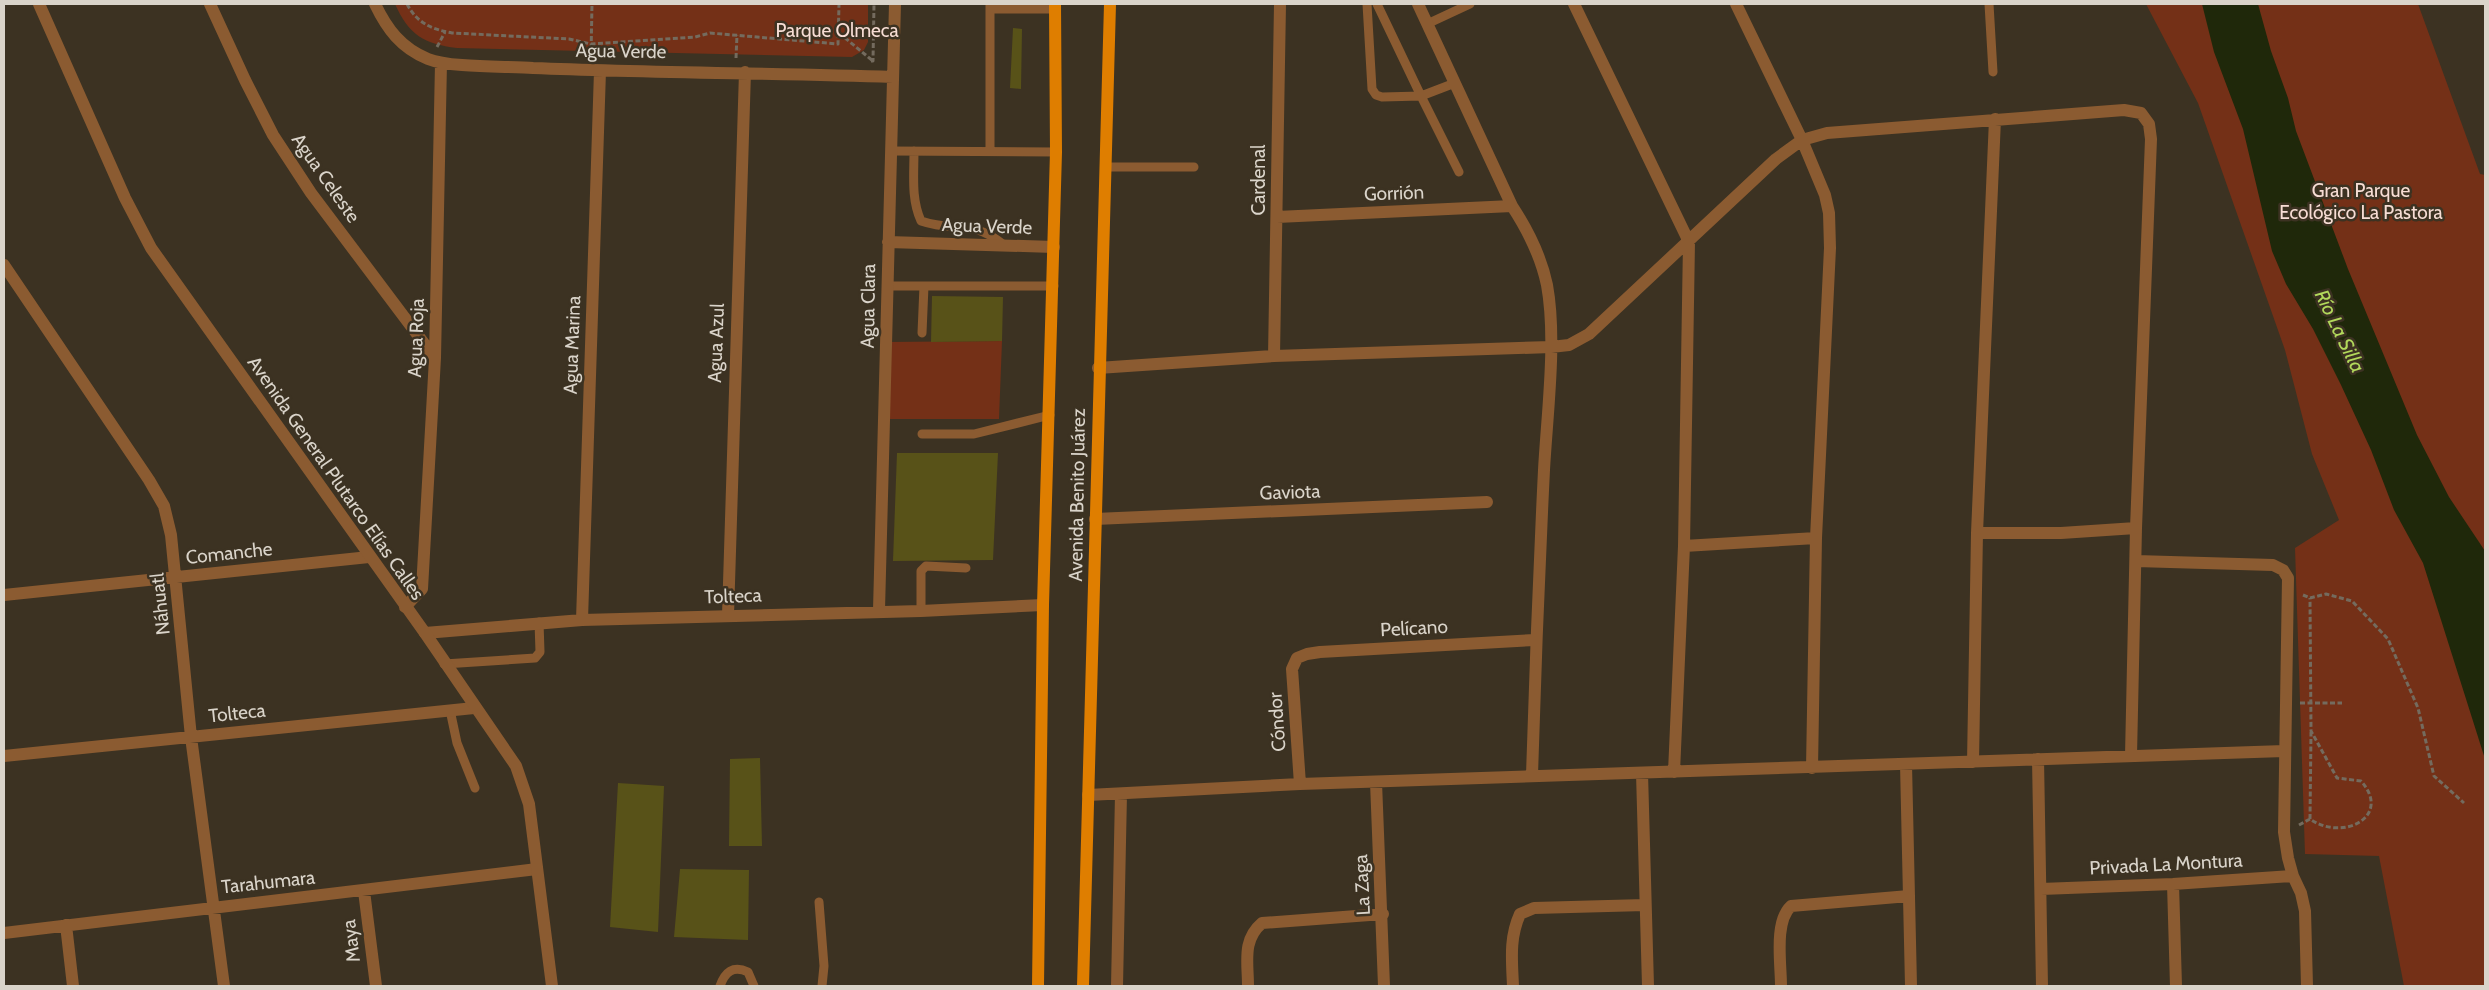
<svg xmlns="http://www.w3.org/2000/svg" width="2489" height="990" viewBox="0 0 2489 990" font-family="Cabin,sans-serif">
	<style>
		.green { fill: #743017 }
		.water { fill: #1f280a }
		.building { fill: #585218 }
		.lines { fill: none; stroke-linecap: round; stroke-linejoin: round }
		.path { stroke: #746b5e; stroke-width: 3; stroke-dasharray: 5 2.5; stroke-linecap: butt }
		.service { stroke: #8b5b31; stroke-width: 9 }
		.minor { stroke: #8b5b31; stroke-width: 12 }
		.tertiary { stroke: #8b5b31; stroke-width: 12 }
		.primary { stroke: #df7e00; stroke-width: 12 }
		.labels { text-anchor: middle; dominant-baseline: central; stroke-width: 5; stroke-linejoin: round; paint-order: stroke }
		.park-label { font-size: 19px; fill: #f7ddd4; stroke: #3c3222 }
		.street-label { font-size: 19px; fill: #dad4ca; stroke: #3c3222 }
		.water-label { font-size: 20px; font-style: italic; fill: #b2d85b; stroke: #3c3222 }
	</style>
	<rect width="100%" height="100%" fill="#3c3222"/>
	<path class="green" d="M395,4H868V42L864,50L852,57L457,48C424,44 409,35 395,4Z
		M2146,4H2418L2480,174L2485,175V986H2404L2379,856L2305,854L2295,548L2339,520L2312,454L2285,350L2198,103Z
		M1002,341L999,419H885L886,342Z"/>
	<path class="water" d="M2202,4H2258L2271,51L2288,98L2296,131L2348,269L2417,435L2449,497L2485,551V759L2423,563L2394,510L2371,450L2341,385L2313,329L2286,284L2272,251L2243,129L2214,52Z"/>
	<path class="building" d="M1013,28L1022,29L1021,89L1010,88Z
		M932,296L1003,297L1002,341L931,342Z
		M897,453H998L993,560L893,561Z
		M760,758L762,846H729L730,759Z
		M618,783L664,786L658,932L610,927Z
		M680,869L749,870L748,940L674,937Z"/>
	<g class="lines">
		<path class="path" d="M407,4C417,23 431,29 452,33L569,39L591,44L695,37L710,33L838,44L839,4
			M839,33L873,61
			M437,47L445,32
			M591,56L592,4
			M736,58L737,35
			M871,61H873L874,4
			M2303,595L2310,598L2326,594L2352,601L2388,639L2418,708L2434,776L2464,803
			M2300,703H2342
			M2310,819L2311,732
			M2299,825L2310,819C2342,842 2393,817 2361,781L2337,778L2311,731L2310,598"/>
		<path class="service" d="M1367,4L1372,89L1376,95L1382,97L1421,96L1377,4
			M1989,4L1993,72
			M990,9H1055
			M1427,24L1470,4
			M1455,83L1421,96L1459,172
			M891,151L1056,152
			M914,151C914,175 911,199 921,221C956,233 971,218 1004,245
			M990,151V4
			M1106,167H1194
			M887,286H924
			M922,333L924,286H1054
			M922,434H974L1050,415
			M921,611V571L926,566L966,568
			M444,664L535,658L540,652L539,622
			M450,710L457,743L475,788
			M819,902L824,966L822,986
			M720,986C725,972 733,965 748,972L754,986"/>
		<path class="minor" d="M210,4L245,80L273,135L311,193L435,358
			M375,4C387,29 401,48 428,59C450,68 508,66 533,68C653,73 773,73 893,77
			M1418,4L1512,206C1529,232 1541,256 1547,285C1557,340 1547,414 1544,470C1539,572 1535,674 1532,776
			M1574,4L1689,242L1684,546L1674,772
			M1736,4L1802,140L1825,195L1829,213L1830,248L1816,538L1812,768
			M1277,217L1512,206
			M888,242L1054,247
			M4,265L149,480L164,506L171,535L191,737L224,986
			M1274,356L1280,4
			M1098,368L1274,356L1551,347L1569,345L1589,334L1776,159L1802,140L1827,133L2124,110L2141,113L2149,124L2151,139L2136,528L2131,756
			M1095,519L1487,502
			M1977,533H2061L2136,528
			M1684,546L1816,538
			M2136,561L2273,565L2283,570L2288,578L2284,832L2288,858L2293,876L2301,893L2305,911L2307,986
			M4,595L369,557
			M405,607L422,589L435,358L441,63
			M879,610L895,4
			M728,615L745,72
			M582,620L600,71
			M425,633L582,620L921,611L1043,605
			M4,756L474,708
			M2038,759L2042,986
			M1973,762L1977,533L1995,119
			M1906,764L1911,986
			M1642,773L1648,986
			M1376,782L1384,986
			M1300,784L1292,669L1297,658L1307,654L1320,652L1535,640
			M1088,795L1300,784L2284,751
			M2173,884L2176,986
			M2041,889L2173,884L2293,876
			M364,891L376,986
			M66,925L73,986
			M4,933L537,869
			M1117,986L1121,794
			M1248,986C1248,962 1242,940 1262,923L1383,914
			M1513,986C1512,961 1509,938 1520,914L1534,908L1645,905
			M1781,986C1781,963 1774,922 1791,906L1909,896"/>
		<path class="tertiary" d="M39,4L125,198L151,248L425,633L516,766L529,804L552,986"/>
		<path class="primary" d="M1038,986L1043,605L1056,152L1055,4
			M1083,986L1110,4"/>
	</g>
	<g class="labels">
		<g class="park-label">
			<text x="837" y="30">Parque Olmeca</text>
			<text x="2361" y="190">Gran Parque<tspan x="2361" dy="22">Ecológico La Pastora</tspan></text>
		</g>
		<g class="street-label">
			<text transform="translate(621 51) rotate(1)">Agua Verde</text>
			<text transform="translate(326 178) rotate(55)">Agua Celeste</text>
			<text transform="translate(1258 180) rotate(-90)">Cardenal</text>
			<text transform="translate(1394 193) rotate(-2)">Gorrión</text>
			<text transform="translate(987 226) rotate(2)">Agua Verde</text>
			<text transform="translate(868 306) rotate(-89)">Agua Clara</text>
			<text transform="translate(416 338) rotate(-88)">Agua Roja</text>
			<text transform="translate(716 343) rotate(-88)">Agua Azul</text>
			<text transform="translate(572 345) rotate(-88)">Agua Marina</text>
			<text transform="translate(336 478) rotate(55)">Avenida General Plutarco Elías Calles</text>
			<text transform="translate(1290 492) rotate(-2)">Gaviota</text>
			<text transform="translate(1077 495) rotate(-89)">Avenida Benito Juárez</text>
			<text transform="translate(229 553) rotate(-6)">Comanche</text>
			<text transform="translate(733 596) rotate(-2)">Tolteca</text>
			<text transform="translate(160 604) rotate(-96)">Náhuatl</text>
			<text transform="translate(1414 628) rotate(-3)">Pelícano</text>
			<text transform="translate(237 713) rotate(-6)">Tolteca</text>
			<text transform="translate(1277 722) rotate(-94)">Cóndor</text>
			<text transform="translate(2166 864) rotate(-3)">Privada La Montura</text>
			<text transform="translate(268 882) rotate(-6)">Tarahumara</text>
			<text transform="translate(1362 885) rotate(-93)">La Zaga</text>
			<text transform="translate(351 941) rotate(-97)">Maya</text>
		</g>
		<g class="water-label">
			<text transform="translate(2340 331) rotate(64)">Río La Silla</text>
		</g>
	</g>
	<rect width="2489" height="990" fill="none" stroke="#dad4ca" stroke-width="10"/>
</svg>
